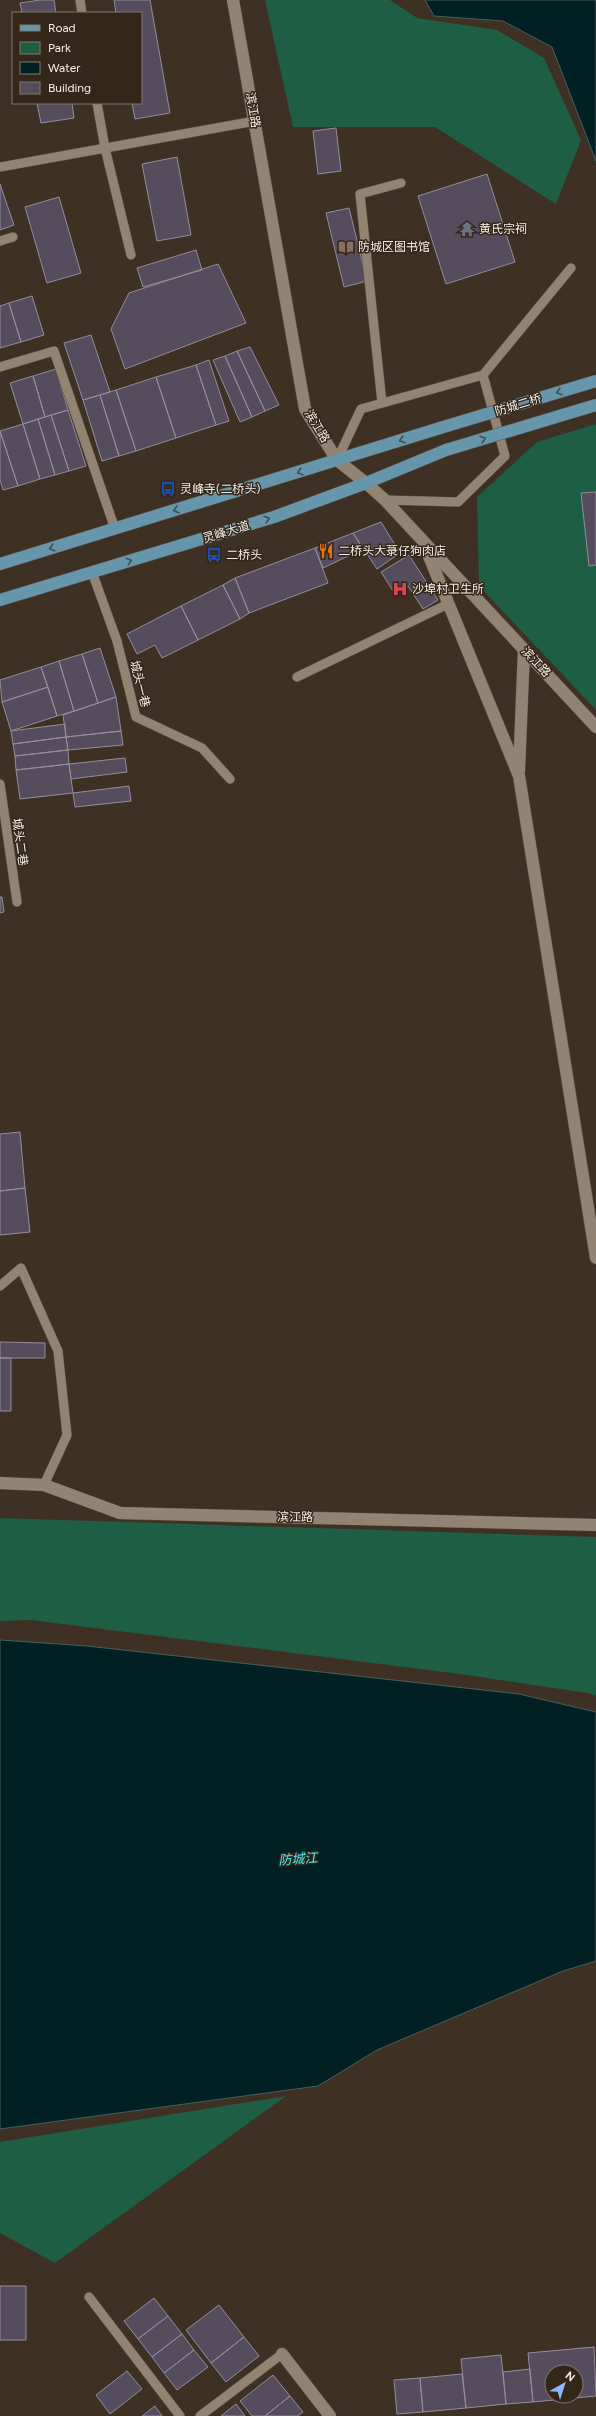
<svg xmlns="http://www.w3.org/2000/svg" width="596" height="2416" viewBox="0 0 596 2416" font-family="Figtree,'Noto Sans SC',sans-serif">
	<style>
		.green { fill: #1d5e44 }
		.water { fill: #002023; stroke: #4a5e5e }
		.building { fill: #554c5d; stroke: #958c9e; fill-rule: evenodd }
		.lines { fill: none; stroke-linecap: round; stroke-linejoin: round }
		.service-casing { stroke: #5c5145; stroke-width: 10 }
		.minor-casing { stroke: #5c5145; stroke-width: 13 }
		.tertiary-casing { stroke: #5c5145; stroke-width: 13 }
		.primary-casing { stroke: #5c5145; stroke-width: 13 }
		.service { stroke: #928373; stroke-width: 9 }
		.minor { stroke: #928373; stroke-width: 12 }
		.tertiary { stroke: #928373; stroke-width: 12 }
		.primary { stroke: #6696ac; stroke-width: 12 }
		.primary-bridge-casing { stroke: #5c5145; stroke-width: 13; stroke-linecap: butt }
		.primary-bridge { stroke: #6696ac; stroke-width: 12 }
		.oneway { stroke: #464e4d }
		.labels { text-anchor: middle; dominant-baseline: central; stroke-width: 3; stroke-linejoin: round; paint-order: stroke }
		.street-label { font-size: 12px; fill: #f7efe6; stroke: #34271a }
		.poi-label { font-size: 12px; fill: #f7efe6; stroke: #34271a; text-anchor: start }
		.water-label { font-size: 13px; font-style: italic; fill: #4bebf5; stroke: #34271a }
	</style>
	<rect width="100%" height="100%" fill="#3e3124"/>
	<path class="green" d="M265,0H390L417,18L497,30L544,58L581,140L556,204L435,127H293Z
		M596,424V710L479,586L477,497L537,442Z
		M0,1518L596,1537V1696L588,1693L460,1674L31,1620L0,1621Z
		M286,2096L55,2263L0,2233V2142Z"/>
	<path class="water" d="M425,0H596V161L552,47L503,21L434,16Z
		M0,1640L87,1646L519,1694L596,1712V1961L563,1971L377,2050L318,2086L0,2129Z"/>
	<path class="building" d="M40,0H54L56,13H22L20,3Z
		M114,0H150L170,113L135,119L132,103H141V13H116Z
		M37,103H72L74,118L41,123Z
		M336,128L341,171L318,174L313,131Z
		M177,157L191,235L157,241L142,164Z
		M487,174L515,262L446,284L418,196Z
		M0,184L14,225L0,230Z
		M59,197L81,273L47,283L25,207Z
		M349,208L367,281L344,287L326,213Z
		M196,250L202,270L143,287L137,268Z
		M218,264L246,323L125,369L111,329L129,293Z
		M32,296L44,335L21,342L9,303Z
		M9,303L21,342L0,348V306Z
		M91,335L110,392L83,400L64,343Z
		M250,347L279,405L265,411L237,351Z
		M237,351L265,411L252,417L225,356Z
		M225,356L252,417L240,422L213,360Z
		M209,360L229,421L216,425L196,365Z
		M196,365L216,425L176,438L156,377Z
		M56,369L68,410L45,417L33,376Z
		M33,376L45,417L23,424L10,383Z
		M156,377L176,438L136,451L116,390Z
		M116,390L136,451L119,456L100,395Z
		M100,395L119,456L102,461L83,400Z
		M68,410L86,466L69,471L51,415Z
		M51,415L69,471L55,475L38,419Z
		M38,419L55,475L40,479L23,424Z
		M23,424L40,479L18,486L0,431Z
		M0,431L18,486L3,490L0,480Z
		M596,492V565L589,566L581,493Z
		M381,522L400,553L377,569L353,533Z
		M353,533L363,549L323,568L315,548Z
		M315,548L328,583L249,613L235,578Z
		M409,555L438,600L423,609L408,586L395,594L381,572Z
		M235,578L249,613L240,619L223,585Z
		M223,585L240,619L198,640L181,606Z
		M181,606L198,640L162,658L155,645L137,654L127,634Z
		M100,648L116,697L98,703L82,654Z
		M82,654L98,703L74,711L59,661Z
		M59,661L74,711L57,716L41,667Z
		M41,667L48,687L2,702L0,680Z
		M48,687L57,716L11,731L2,702Z
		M116,697L121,731L66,737L63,715Z
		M65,724L66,737L13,744L11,731Z
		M121,731L123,745L68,750L66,737Z
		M66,737L68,750L15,756L13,744Z
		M68,750L69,764L16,770L15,756Z
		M125,758L127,772L71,779L69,764Z
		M69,764L73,793L20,799L16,770Z
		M129,786L131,801L75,807L73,793Z
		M0,897H2L4,912L0,913Z
		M20,1132L25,1188L0,1191V1134Z
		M25,1188L30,1232L0,1235V1191Z
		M0,1342L45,1343V1358H0Z
		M0,1358H11V1411H0Z
		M0,2286H26V2340H0Z
		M154,2298L168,2316L138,2339L124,2321Z
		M219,2305L244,2337L211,2363L186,2330Z
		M168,2316L182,2334L152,2357L138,2339Z
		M182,2334L194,2350L164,2373L152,2357Z
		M244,2337L259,2356L226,2382L211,2363Z
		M594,2347L596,2396L533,2402L528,2353ZM552,2372H576V2396H552Z
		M194,2350L208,2367L177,2390L164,2373Z
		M501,2355L506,2404L466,2408L461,2359Z
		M530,2369L533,2402L506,2404L503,2372Z
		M127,2371L142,2389L110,2414L96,2395Z
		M462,2374L466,2408L423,2412L420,2378Z
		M273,2375L290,2396L265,2416H252L240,2401Z
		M420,2378L423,2412L397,2414L394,2380Z
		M290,2396L303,2412L298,2416H265Z
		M236,2404L245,2416H221Z
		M155,2406L162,2416H142Z"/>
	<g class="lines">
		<g class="service-casing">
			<path id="service" d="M80,0L82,13
				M97,103L105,148L131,255
				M0,167L255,121
				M0,241L13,237
				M0,367L54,351L115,529
				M382,403L360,194L401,183
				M337,460L361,409L483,375L571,268
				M385,500L458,502L505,456L483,375
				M92,572L117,641L136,717L202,748L230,779
				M297,677L448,604
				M0,784L17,902
				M0,1286L21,1268L58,1351L67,1435L44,1485
				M89,2297L180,2416
				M200,2416L282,2354"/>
		</g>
		<g class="minor-casing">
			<path id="minor" d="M366,483L385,500L596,727
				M424,544L519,776L596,1258
				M519,771L524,649
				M0,1483L44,1485L120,1513L596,1525
				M282,2354L330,2416"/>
		</g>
		<g class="tertiary-casing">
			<path id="tertiary" d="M233,0L305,409L337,460L366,483"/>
		</g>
		<g class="primary-casing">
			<path id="primary" d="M0,564L440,428
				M0,600L274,517L366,483L446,450"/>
		</g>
		<use href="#service" class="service"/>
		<use href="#minor" class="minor"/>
		<use href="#tertiary" class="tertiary"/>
		<use href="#primary" class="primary"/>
		<g class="primary-bridge-casing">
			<path id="primary-bridge" d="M440,428L596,381
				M446,450L596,405"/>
		</g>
		<use href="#primary-bridge" class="primary-bridge"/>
	</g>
	<defs><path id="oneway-chevron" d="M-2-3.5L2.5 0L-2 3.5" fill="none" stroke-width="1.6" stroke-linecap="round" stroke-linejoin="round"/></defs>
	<g class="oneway">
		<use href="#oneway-chevron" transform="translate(559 392) rotate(163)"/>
		<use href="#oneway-chevron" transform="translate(483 439) rotate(-17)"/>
		<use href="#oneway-chevron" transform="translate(402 440) rotate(163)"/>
		<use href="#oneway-chevron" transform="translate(300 472) rotate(163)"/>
		<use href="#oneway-chevron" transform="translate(176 510) rotate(163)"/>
		<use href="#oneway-chevron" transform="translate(267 519) rotate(-17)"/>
		<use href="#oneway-chevron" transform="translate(52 548) rotate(163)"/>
		<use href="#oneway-chevron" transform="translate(129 561) rotate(-17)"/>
	</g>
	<defs>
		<g id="temple-bare" transform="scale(1.2)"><path d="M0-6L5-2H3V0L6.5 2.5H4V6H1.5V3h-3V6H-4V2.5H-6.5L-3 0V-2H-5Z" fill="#6b7280" stroke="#34271a" stroke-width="2.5" paint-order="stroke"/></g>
		<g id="library-bare" transform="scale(1.2)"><path d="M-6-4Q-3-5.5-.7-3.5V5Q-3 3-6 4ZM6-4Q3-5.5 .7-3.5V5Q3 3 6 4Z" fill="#8d6e63" stroke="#34271a" stroke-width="2.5" paint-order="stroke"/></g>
		<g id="bus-bare" transform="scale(1.2)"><path d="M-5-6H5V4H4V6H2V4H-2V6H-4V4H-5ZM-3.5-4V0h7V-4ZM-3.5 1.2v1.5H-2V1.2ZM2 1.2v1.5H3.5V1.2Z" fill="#1a4fb4" stroke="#34271a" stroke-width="2.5" paint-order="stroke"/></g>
		<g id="restaurant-bare" transform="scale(1.2)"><path d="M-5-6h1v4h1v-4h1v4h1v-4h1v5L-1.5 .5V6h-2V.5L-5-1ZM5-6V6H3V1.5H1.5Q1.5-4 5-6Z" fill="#e8710a" stroke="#34271a" stroke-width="2.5" paint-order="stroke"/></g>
		<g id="hospital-bare" transform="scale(1.2)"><path d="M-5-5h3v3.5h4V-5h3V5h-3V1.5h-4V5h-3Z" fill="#e0444e" stroke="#34271a" stroke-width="2.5" paint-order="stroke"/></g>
	</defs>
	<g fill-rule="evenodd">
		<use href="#temple-bare" x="467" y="229"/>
		<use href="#library-bare" x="346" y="247"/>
		<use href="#bus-bare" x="168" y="489"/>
		<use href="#restaurant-bare" x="326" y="551"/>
		<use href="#bus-bare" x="214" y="555"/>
		<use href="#hospital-bare" x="400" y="589"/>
	</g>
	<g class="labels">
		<g class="street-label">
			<text transform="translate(253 110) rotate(80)">滨江路</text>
			<text transform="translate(518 405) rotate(-17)">防城二桥</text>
			<text transform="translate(317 426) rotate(59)">滨江路</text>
			<text transform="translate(226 532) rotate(-17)">灵峰大道</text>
			<text transform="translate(536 662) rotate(47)">滨江路</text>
			<text transform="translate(140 684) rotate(76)">城头一巷</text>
			<text transform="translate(20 842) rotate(82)">城头二巷</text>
			<text transform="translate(295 1517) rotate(1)">滨江路</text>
		</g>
		<g class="poi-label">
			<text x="479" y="229">黄氏宗祠</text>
			<text x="358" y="247">防城区图书馆</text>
			<text x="180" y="489">灵峰寺(二桥头)</text>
			<text x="338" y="551">二桥头大菉仔狗肉店</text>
			<text x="226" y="555">二桥头</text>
			<text x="412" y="589">沙埠村卫生所</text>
		</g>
		<g class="water-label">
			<text transform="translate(298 1859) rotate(-4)">防城江</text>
		</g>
	</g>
	<rect x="12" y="12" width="130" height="92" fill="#34271a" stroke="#82776c"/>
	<rect x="20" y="25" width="20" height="6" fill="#6696ac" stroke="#82776c"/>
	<text x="48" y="32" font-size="12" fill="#f7efe6">Road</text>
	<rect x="20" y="42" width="20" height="12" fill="#1d5e44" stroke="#82776c"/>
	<text x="48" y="52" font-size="12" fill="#f7efe6">Park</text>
	<rect x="20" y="62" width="20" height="12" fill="#002023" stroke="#82776c"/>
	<text x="48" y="72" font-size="12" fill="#f7efe6">Water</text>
	<rect x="20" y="82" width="20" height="12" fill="#554c5d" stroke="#82776c"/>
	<text x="48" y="92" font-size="12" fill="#f7efe6">Building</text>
	<g transform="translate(564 2384) rotate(39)"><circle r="19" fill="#34271a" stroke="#82776c"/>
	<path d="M0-3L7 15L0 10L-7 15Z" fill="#8abafc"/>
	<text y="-6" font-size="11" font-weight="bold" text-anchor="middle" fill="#f7efe6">N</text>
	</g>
</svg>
